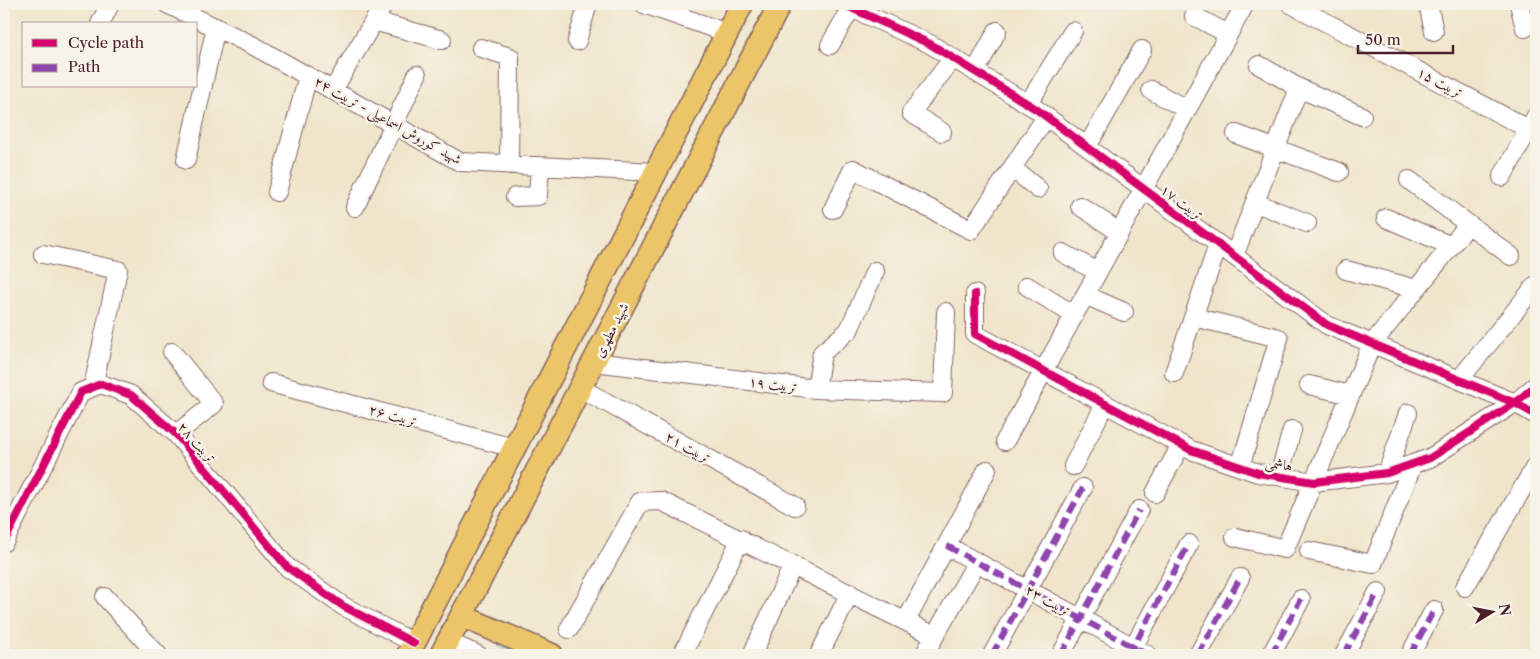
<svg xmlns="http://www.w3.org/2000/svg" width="1540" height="659" viewBox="0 0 1540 659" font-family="'Libre Caslon Text',Amiri,serif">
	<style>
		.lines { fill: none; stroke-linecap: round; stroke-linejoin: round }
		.stream { stroke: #49b5c5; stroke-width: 4 }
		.minor-casing { stroke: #846463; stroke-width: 20 }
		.major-casing { stroke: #846463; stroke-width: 25 }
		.minor { stroke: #fff; stroke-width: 18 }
		.major { stroke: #ecc569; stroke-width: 22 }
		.quiet { stroke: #8e44ad; stroke-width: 6; stroke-dasharray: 12 6; stroke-linecap: butt }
		.cycleway-casing { stroke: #f7f3e8; stroke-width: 11 }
		.cycleway { stroke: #d6006c; stroke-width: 8 }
		.labels { text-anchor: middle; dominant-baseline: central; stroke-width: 5; stroke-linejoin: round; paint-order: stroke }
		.street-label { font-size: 14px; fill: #4a1f2b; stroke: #f7f3e8 }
	</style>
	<rect width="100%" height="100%" fill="#f7f3e8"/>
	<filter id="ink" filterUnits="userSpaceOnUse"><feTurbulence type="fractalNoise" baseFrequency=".02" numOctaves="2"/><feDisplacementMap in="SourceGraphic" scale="10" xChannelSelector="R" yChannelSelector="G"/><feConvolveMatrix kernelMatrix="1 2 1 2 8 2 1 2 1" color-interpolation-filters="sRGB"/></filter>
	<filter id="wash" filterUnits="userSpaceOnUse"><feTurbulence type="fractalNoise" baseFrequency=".0096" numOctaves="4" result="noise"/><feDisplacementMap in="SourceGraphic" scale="20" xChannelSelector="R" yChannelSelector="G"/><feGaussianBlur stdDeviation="1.12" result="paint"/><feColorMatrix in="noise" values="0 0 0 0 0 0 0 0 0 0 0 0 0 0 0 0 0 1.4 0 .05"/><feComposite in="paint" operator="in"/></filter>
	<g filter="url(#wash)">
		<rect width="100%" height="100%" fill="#f0e5cb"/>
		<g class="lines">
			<path class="stream" d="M500,645L522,655"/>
		</g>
	</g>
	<g filter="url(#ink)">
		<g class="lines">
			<g class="minor-casing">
				<path id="minor" d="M167,4L254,46L460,162L656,172
					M644,4L727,33
					M843,4L930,44L1036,109L1327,325L1515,403L1536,415
					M1291,4L1536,133
					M1428,4L1434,31
					M1519,4L1525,28
					M1194,16L1228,34
					M374,21L442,40
					M100,24L110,4
					M577,41L588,4
					M830,45L851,8
					M481,48L510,57L509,165
					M1259,65L1299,88L1362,116
					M975,72L997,31
					M333,90L384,4
					M1151,90L1186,109
					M1028,104L1073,31
					M942,132L911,113L953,58
					M1236,134L1339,172
					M1087,147L1142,50
					M186,160L216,27
					M1012,168L1038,189
					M1502,177L1536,116
					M1409,180L1511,256
					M277,192L308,76
					M515,197L538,196L540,166
					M1256,203L1307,223
					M1080,206L1119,232
					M355,207L417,75
					M833,209L853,169L971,230L1046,117
					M1386,218L1451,246
					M1063,253L1098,272
					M43,254L118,270L93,387
					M1234,256L1299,88
					M1346,270L1416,289
					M1027,286L1074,315
					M975,294V334L1191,450L1258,473L1314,482L1387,473L1430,458L1515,403L1536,385
					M1085,295L1124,312
					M1194,317L1279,338L1240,467
					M172,352L214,404L176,434
					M594,362L816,389L822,353L849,330L875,271
					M1174,373L1218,245
					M1459,380L1536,285
					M271,383L514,448
					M1309,385L1351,395
					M580,388L795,506
					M816,389L943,393L946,312
					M1005,441L1245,4
					M1073,466L1105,404
					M1387,473L1408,413
					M1279,476L1292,430
					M1155,493L1181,445
					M1235,537L1285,549L1372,344L1468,225
					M4,542L81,392L101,384L131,395L176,434L287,567L343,606L414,643
					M947,546L1148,655
					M1309,551L1373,564L1413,464
					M1465,587L1536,465
					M105,597L158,655
					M906,621L987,470
					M569,629L640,502L661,501L935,636
					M448,642L478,655
					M682,655L741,539
					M752,655L793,565
					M819,655L850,593
					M924,655L977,562
					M992,655L1083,488
					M1061,655L1139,510
					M1129,655L1189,544
					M1198,655L1240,578
					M1271,655L1301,599
					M1344,655L1378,592
					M1410,655L1434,610"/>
			</g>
			<g class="major-casing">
				<path id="major" d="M462,616L552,655
					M408,655L742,4
					M441,655L780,4"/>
			</g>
			<use href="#minor" class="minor"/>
			<use href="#major" class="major"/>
			<path class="quiet" d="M947,546L1148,655
				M992,655L1083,488
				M1061,655L1139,510
				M1129,655L1189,544
				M1198,655L1240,578
				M1271,655L1301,599
				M1344,655L1378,592
				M1410,655L1434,610"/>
			<g class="cycleway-casing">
				<path id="cycleway" d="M843,4L930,44L1036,109L1327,325L1515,403L1536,415
					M975,294V334L1191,450L1258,473L1314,482L1387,473L1430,458L1515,403L1536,385
					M4,542L81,392L101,384L131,395L176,434L287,567L343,606L414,643"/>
			</g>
			<use href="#cycleway" class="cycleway"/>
		</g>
	</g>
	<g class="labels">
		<g class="street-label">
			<text transform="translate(1440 82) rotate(28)">تربیت ۱۵</text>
			<text transform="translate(388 120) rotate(29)">شهید کوروش اسماعیلی - تربیت ۲۴</text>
			<text transform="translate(1182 202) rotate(37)">تربیت ۱۷</text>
			<text transform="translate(611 330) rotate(-63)">شهید مطهری</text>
			<text transform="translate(773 384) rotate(7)">تربیت ۱۹</text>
			<text transform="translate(393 415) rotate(15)">تربیت ۲۶</text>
			<text transform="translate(197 442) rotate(48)">تربیت ۲۸</text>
			<text transform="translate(688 447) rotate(29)">تربیت ۲۱</text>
			<text transform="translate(1279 464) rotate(9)">هاشمی</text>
			<text transform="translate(1048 600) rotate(29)">تربیت ۲۳</text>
		</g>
	</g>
	<rect width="1540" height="659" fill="none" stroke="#f7f3e8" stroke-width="20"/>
	<rect x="22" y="22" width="175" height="65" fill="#f7f3e8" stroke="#b29e9c"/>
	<rect x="32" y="39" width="25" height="8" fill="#d6006c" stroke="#b29e9c"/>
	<text x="68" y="48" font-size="15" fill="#4a1f2b">Cycle path</text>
	<rect x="32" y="64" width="25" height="8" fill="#8e44ad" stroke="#b29e9c"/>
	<text x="68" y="72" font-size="15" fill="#4a1f2b">Path</text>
	<g transform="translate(1492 612) rotate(80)" stroke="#f7f3e8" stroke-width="4" paint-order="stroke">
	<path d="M0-4L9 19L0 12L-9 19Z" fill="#4a1f2b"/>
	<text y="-8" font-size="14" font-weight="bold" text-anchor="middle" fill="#4a1f2b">N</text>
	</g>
	<path d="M1358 45v8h95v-8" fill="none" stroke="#4a1f2b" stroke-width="2.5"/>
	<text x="1365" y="45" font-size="15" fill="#4a1f2b" stroke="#f7f3e8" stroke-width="4" paint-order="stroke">50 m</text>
</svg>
